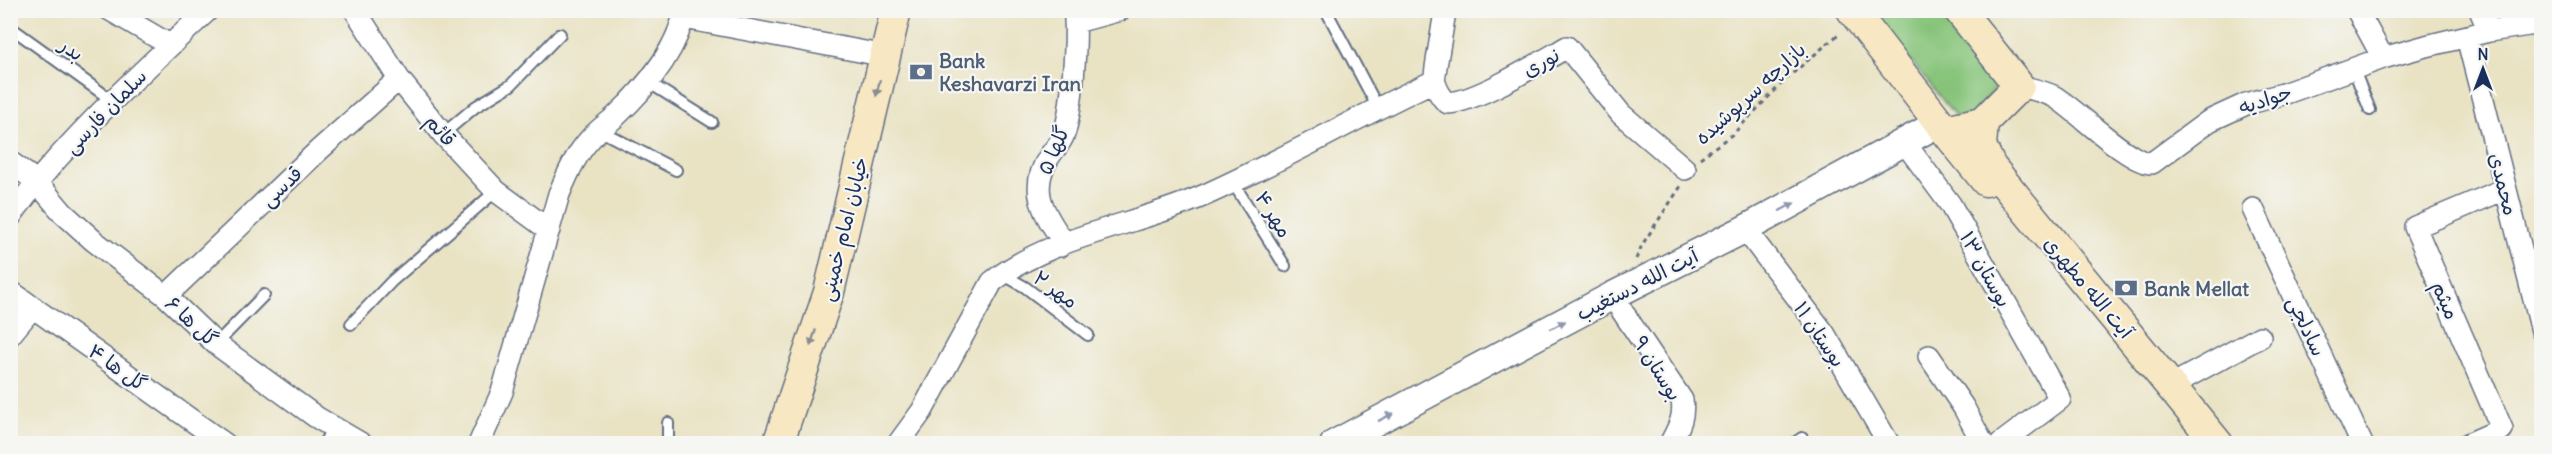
<svg xmlns="http://www.w3.org/2000/svg" width="2552" height="454" viewBox="0 0 2552 454" font-family="Delius,'Playpen Sans Arabic',sans-serif">
	<style>
		.green { fill: #87c47a; stroke: #517a6c; stroke-width: 1.5 }
		.lines { fill: none; stroke-linecap: round; stroke-linejoin: round }
		.service-casing { stroke: #636e82; stroke-width: 14 }
		.minor-casing { stroke: #636e82; stroke-width: 24 }
		.tertiary-casing { stroke: #636e82; stroke-width: 30 }
		.secondary-casing { stroke: #636e82; stroke-width: 33 }
		.path { stroke: #636e82; stroke-width: 3; stroke-dasharray: 4.5 4.5; stroke-linecap: butt }
		.service { stroke: #fff; stroke-width: 10 }
		.minor { stroke: #fff; stroke-width: 21 }
		.tertiary { stroke: #fff; stroke-width: 27 }
		.secondary { stroke: #f7e8c3; stroke-width: 30 }
		.oneway { fill: #898c90 }
		.oneway2 { fill: #8d97ae }
		.labels { text-anchor: middle; dominant-baseline: central; stroke-width: 4.5; stroke-linejoin: round; paint-order: stroke }
		.street-label { font-size: 20px; fill: #1b2f5e; stroke: #f6f6f2 }
		.service-label { font-size: 20px; font-weight: bold; fill: #4e5e75; stroke: #f6f6f2; text-anchor: start }
	</style>
	<rect width="100%" height="100%" fill="#f6f6f2"/>
	<filter id="ink" filterUnits="userSpaceOnUse"><feTurbulence type="fractalNoise" baseFrequency=".0167" numOctaves="2"/><feDisplacementMap in="SourceGraphic" scale="12" xChannelSelector="R" yChannelSelector="G"/><feConvolveMatrix kernelMatrix="1 2 1 2 8 2 1 2 1" color-interpolation-filters="sRGB"/></filter>
	<filter id="wash" filterUnits="userSpaceOnUse"><feTurbulence type="fractalNoise" baseFrequency=".008" numOctaves="4" result="noise"/><feDisplacementMap in="SourceGraphic" scale="24" xChannelSelector="R" yChannelSelector="G"/><feGaussianBlur stdDeviation="1.35" result="paint"/><feColorMatrix in="noise" values="0 0 0 0 0 0 0 0 0 0 0 0 0 0 0 0 0 1.4 0 .05"/><feComposite in="paint" operator="in"/></filter>
	<g filter="url(#wash)">
		<rect width="100%" height="100%" fill="#e9e3c4"/>
		<path class="green" d="M1871,11H1944L2000,84L1971,116L1956,117Z"/>
	</g>
	<g filter="url(#ink)">
		<g class="lines">
			<g class="service-casing">
				<path id="service" d="M1328,14L1378,108
					M10,27L113,101
					M2353,68L2370,110
					M648,82L712,122
					M599,130L676,170
					M443,134L475,107L511,85L560,34
					M1232,181L1285,266
					M1002,274L1025,287L1088,335
					M351,324L392,281L496,191
					M216,344L264,295
					M324,444L332,428
					M668,444V423
					M1793,444L1802,438"/>
			</g>
			<g class="minor-casing">
				<path id="minor" d="M110,10L170,45
					M355,10L399,79L443,134L496,191L549,230
					M1445,10C1444,23 1433,77 1435,83C1437,90 1442,99 1448,103C1476,102 1541,62 1567,47L1621,114L1685,169
					M2357,10L2383,58
					M2480,10L2489,31
					M684,18L886,56
					M1076,22L1120,10
					M2467,37L2542,331
					M2019,86C2031,89 2044,91 2055,97C2077,110 2130,165 2152,163L2209,121L2246,104L2283,94L2383,58L2426,46L2489,31L2542,23
					M1905,143L1950,204L2060,399L2000,444
					M10,162L36,181L63,213L94,241L166,296L216,344L316,417L362,444
					M2253,209L2362,444
					M10,217C63,143 141,73 208,10
					M1745,229L1824,333L1889,444
					M1060,246L1063,241C1044,214 1028,189 1049,157C1054,149 1061,143 1064,134C1072,111 1078,35 1074,10
					M10,291L225,444
					M166,296L319,150L399,79
					M1612,296L1682,400C1685,418 1678,428 1670,444
					M10,335L33,307
					M1929,356L1964,408L1983,444
					M2170,386L2260,337
					M479,444L502,392L559,194C568,173 576,154 591,138C598,130 607,124 615,117C644,90 677,51 685,10
					M898,444L922,411L992,282C1049,236 1138,225 1205,195C1283,160 1357,117 1434,81
					M2468,444L2502,429L2415,227L2505,189"/>
			</g>
			<g class="tertiary-casing">
				<path id="tertiary" d="M1334,444L1612,296L1745,229L1939,123"/>
			</g>
			<g class="secondary-casing">
				<path id="secondary" d="M1852,10L1945,130L1983,122L2019,86L1959,10
					M1983,122L1981,146L1991,167L2218,444
					M1945,130L1986,181
					M778,444L829,292L896,10"/>
			</g>
			<path class="path" d="M1700,158L1734,133L1786,79L1840,33
				M1636,259L1642,245L1681,186"/>
			<use href="#service" class="service"/>
			<use href="#minor" class="minor"/>
			<use href="#tertiary" class="tertiary"/>
			<use href="#secondary" class="secondary"/>
		</g>
		<defs><path id="oneway-solid" d="M-6-.8H1V-3.2L6.5 0L1 3.2V.8H-6Z" transform="scale(1.5)"/></defs>
		<g class="oneway">
			<use href="#oneway-solid" transform="translate(878 88) rotate(103)"/>
			<use href="#oneway-solid" transform="translate(813 338) rotate(109)"/>
		</g>
		<g class="oneway2">
			<use href="#oneway-solid" transform="translate(1787 207) rotate(-28)"/>
			<use href="#oneway-solid" transform="translate(1558 325) rotate(-28)"/>
			<use href="#oneway-solid" transform="translate(1386 417) rotate(-27)"/>
		</g>
	</g>
	<defs>
		<g id="bank-bare" transform="scale(1.8)"><path d="M-6-4H6V4H-6ZM0-2.3a2.3 2.3 0 1 0 0 4.6a2.3 2.3 0 1 0 0-4.6Z" fill="#5c6f8a" stroke="#f6f6f2" stroke-width="2.5" paint-order="stroke"/></g>
	</defs>
	<g fill-rule="evenodd">
		<use href="#bank-bare" x="921" y="72"/>
		<use href="#bank-bare" x="2126" y="288"/>
	</g>
	<g class="labels">
		<g class="street-label">
			<text transform="translate(72 49) rotate(36)">بدر</text>
			<text transform="translate(1541 62) rotate(-29)">نوری</text>
			<text transform="translate(1750 93) rotate(-42)">بازارچه سرپوشیده</text>
			<text transform="translate(2265 99) rotate(-18)">جوادیه</text>
			<text transform="translate(105 111) rotate(-46)">سلمان فارسی</text>
			<text transform="translate(441 130) rotate(49)">قائم</text>
			<text transform="translate(1053 150) rotate(-67)">گلها ۵</text>
			<text transform="translate(2504 184) rotate(76)">محمدی</text>
			<text transform="translate(281 186) rotate(-43)">قدسی</text>
			<text transform="translate(1274 214) rotate(58)">مهر ۴</text>
			<text transform="translate(843 229) rotate(-76)">خیابان امام خمینی</text>
			<text transform="translate(1986 269) rotate(61)">بوستان ۱۳</text>
			<text transform="translate(1637 284) rotate(-27)">آیت الله دستغیب</text>
			<text transform="translate(2089 287) rotate(50)">آیت الله مطهری</text>
			<text transform="translate(1056 289) rotate(36)">مهر ۲</text>
			<text transform="translate(2446 300) rotate(67)">میثم</text>
			<text transform="translate(192 321) rotate(43)">گل ها ۶</text>
			<text transform="translate(2307 326) rotate(65)">سادلجی</text>
			<text transform="translate(1820 334) rotate(56)">بوستان ۱۱</text>
			<text transform="translate(118 367) rotate(35)">گل ها ۴</text>
			<text transform="translate(1658 368) rotate(58)">بوستان ۹</text>
		</g>
		<g class="service-label">
			<text x="939" y="60">Bank<tspan x="939" dy="23">Keshavarzi Iran</tspan></text>
			<text x="2144" y="288">Bank Mellat</text>
		</g>
	</g>
	<rect width="2552" height="454" fill="none" stroke="#f6f6f2" stroke-width="36"/>
	<g transform="translate(2483 69)" stroke="#f6f6f2" stroke-width="4.5" paint-order="stroke">
	<path d="M0-4.5L10 22L0 15L-10 22Z" fill="#1b2f5e"/>
	<text y="-9" font-size="16" font-weight="bold" text-anchor="middle" fill="#1b2f5e">N</text>
	</g>
</svg>
